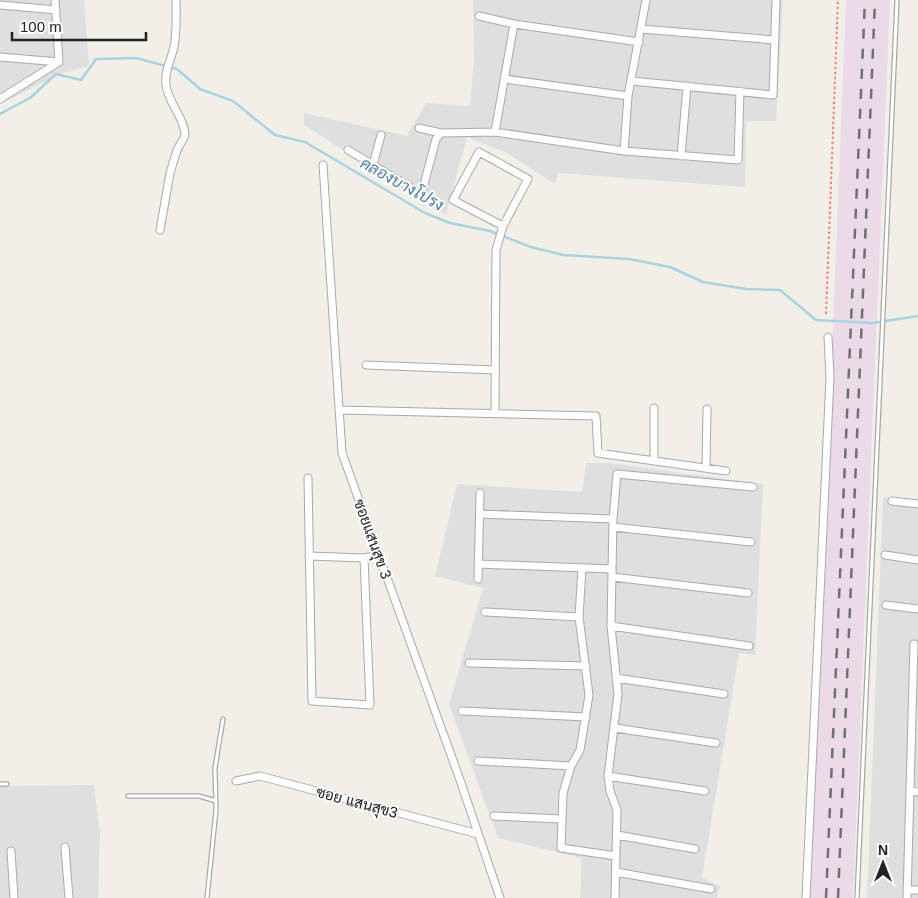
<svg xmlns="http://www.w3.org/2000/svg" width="918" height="898" viewBox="0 0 918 898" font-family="Arial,Sarabun,sans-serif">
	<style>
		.residential { fill: #e0dfdf }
		.industrial { fill: #ebdbe8 }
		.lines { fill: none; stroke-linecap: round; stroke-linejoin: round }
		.stream { stroke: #aad3df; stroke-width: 2.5 }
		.service-casing { stroke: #a9a9a9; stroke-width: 5.5 }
		.minor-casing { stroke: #a9a9a9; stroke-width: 9 }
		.path { stroke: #fa8072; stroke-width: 2; stroke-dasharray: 2.5 2.5; stroke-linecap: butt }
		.service { stroke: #fff; stroke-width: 3 }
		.minor { stroke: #fff; stroke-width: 7 }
		.rail { stroke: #707070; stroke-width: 2.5; stroke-dasharray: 10 10; stroke-linecap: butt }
		.labels { text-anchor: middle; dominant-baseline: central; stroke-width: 4; stroke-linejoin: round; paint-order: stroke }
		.street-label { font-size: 15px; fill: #222; stroke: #fff }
		.water-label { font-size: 16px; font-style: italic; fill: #4a7aab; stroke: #fff }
	</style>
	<rect width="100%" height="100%" fill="#f2efe9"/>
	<path class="residential" d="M0,0H84L89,66L62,73L0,104Z
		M473,0H783L776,121H746L745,187L558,173L555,184L507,153L467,137L446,215L304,125V113L407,136L426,103L470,106L474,61Z
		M586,463H610L763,484L755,655L739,653L702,878L720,886L717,898H580L582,858L498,838L449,704L483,588L435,576L457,484L582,492Z
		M883,497L918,501V898H867Z
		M94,785L100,835L98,898H0V786Z"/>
	<path class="industrial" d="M846,0H890L853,898H810Z"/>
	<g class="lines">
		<path class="stream" d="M0,114L30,98L56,74L81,80L96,59L136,58L177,69L200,89L233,101L275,135L305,142L425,213L450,223L490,231L531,247L563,255L629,259L670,267L703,282L746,289L780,290L816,320L873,323L918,316"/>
		<g class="service-casing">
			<path id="service" d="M0,784H7
				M128,796H199L216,801
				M207,898L216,810L215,768L223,719
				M857,898L897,0"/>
		</g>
		<g class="minor-casing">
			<path id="minor" d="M0,5L56,10
				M479,16L514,24L639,42
				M641,29L775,40
				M0,57L59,62
				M505,79L628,96
				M632,81L773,95L776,0
				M0,99L59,62L55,0
				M419,128L441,133
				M495,132L514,24
				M348,150L418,192H422L436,139L441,133L495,132L624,151L738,160L740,91
				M624,151L628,96L646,0
				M479,152L528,179L503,226L453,200Z
				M681,156L687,86
				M323,165L342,453L460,780L500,898
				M373,165L381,135
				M160,230L170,173L177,150L185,136C185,118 168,103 166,85C164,72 171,60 174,47C177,32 176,16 176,0
				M366,365L495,370
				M339,410L596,416L598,453L726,471
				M495,414L496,250L503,226
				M654,461V408
				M706,468L707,409
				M308,478L312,701L370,705L364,558
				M892,501L918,504
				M480,514L613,519
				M613,527L751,542
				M885,555L918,560
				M309,556L364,558L379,555
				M478,564L612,569
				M582,568L579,617L589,695L580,750L571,766L563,793L561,848L616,856
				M612,577L748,593
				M478,579L480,493
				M886,605L918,609
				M485,612L579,617
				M611,626L749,646
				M469,663L586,666
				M616,678L724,694
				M462,711L586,717
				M615,728L716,743
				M478,761L571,766
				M608,776L705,791
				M236,781L260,776L478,834
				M910,791L918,792
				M494,816L561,819
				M617,835L695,849
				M65,847L69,898
				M11,851L14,898
				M616,872L711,889
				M907,890H918
				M615,898L617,810L610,791L608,776L618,694L611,626L613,519L617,474L753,487
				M806,898L830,377L828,337
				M907,898L914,644"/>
		</g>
		<path class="path" d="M826,314L838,0"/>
		<use href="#service" class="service"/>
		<use href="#minor" class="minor"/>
		<path class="rail" d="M826,898L865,0
			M838,898L875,0"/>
	</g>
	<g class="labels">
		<g class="street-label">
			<text transform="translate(373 539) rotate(70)">ซอยแสนสุข 3</text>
			<text transform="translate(357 802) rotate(15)">ซอย แสนสุข3</text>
		</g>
		<g class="water-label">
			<text transform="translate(402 184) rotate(29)">คลองบางโปรง</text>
		</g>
	</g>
	<g transform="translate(883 863)" stroke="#ffffff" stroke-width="4" paint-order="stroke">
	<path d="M0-4L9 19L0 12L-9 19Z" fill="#222222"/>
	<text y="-8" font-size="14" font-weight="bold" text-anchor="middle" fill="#222222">N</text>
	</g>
	<path d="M12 32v8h134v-8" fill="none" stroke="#222222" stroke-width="2.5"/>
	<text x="20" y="32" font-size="15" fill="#222222" stroke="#ffffff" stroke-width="4" paint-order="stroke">100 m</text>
</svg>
